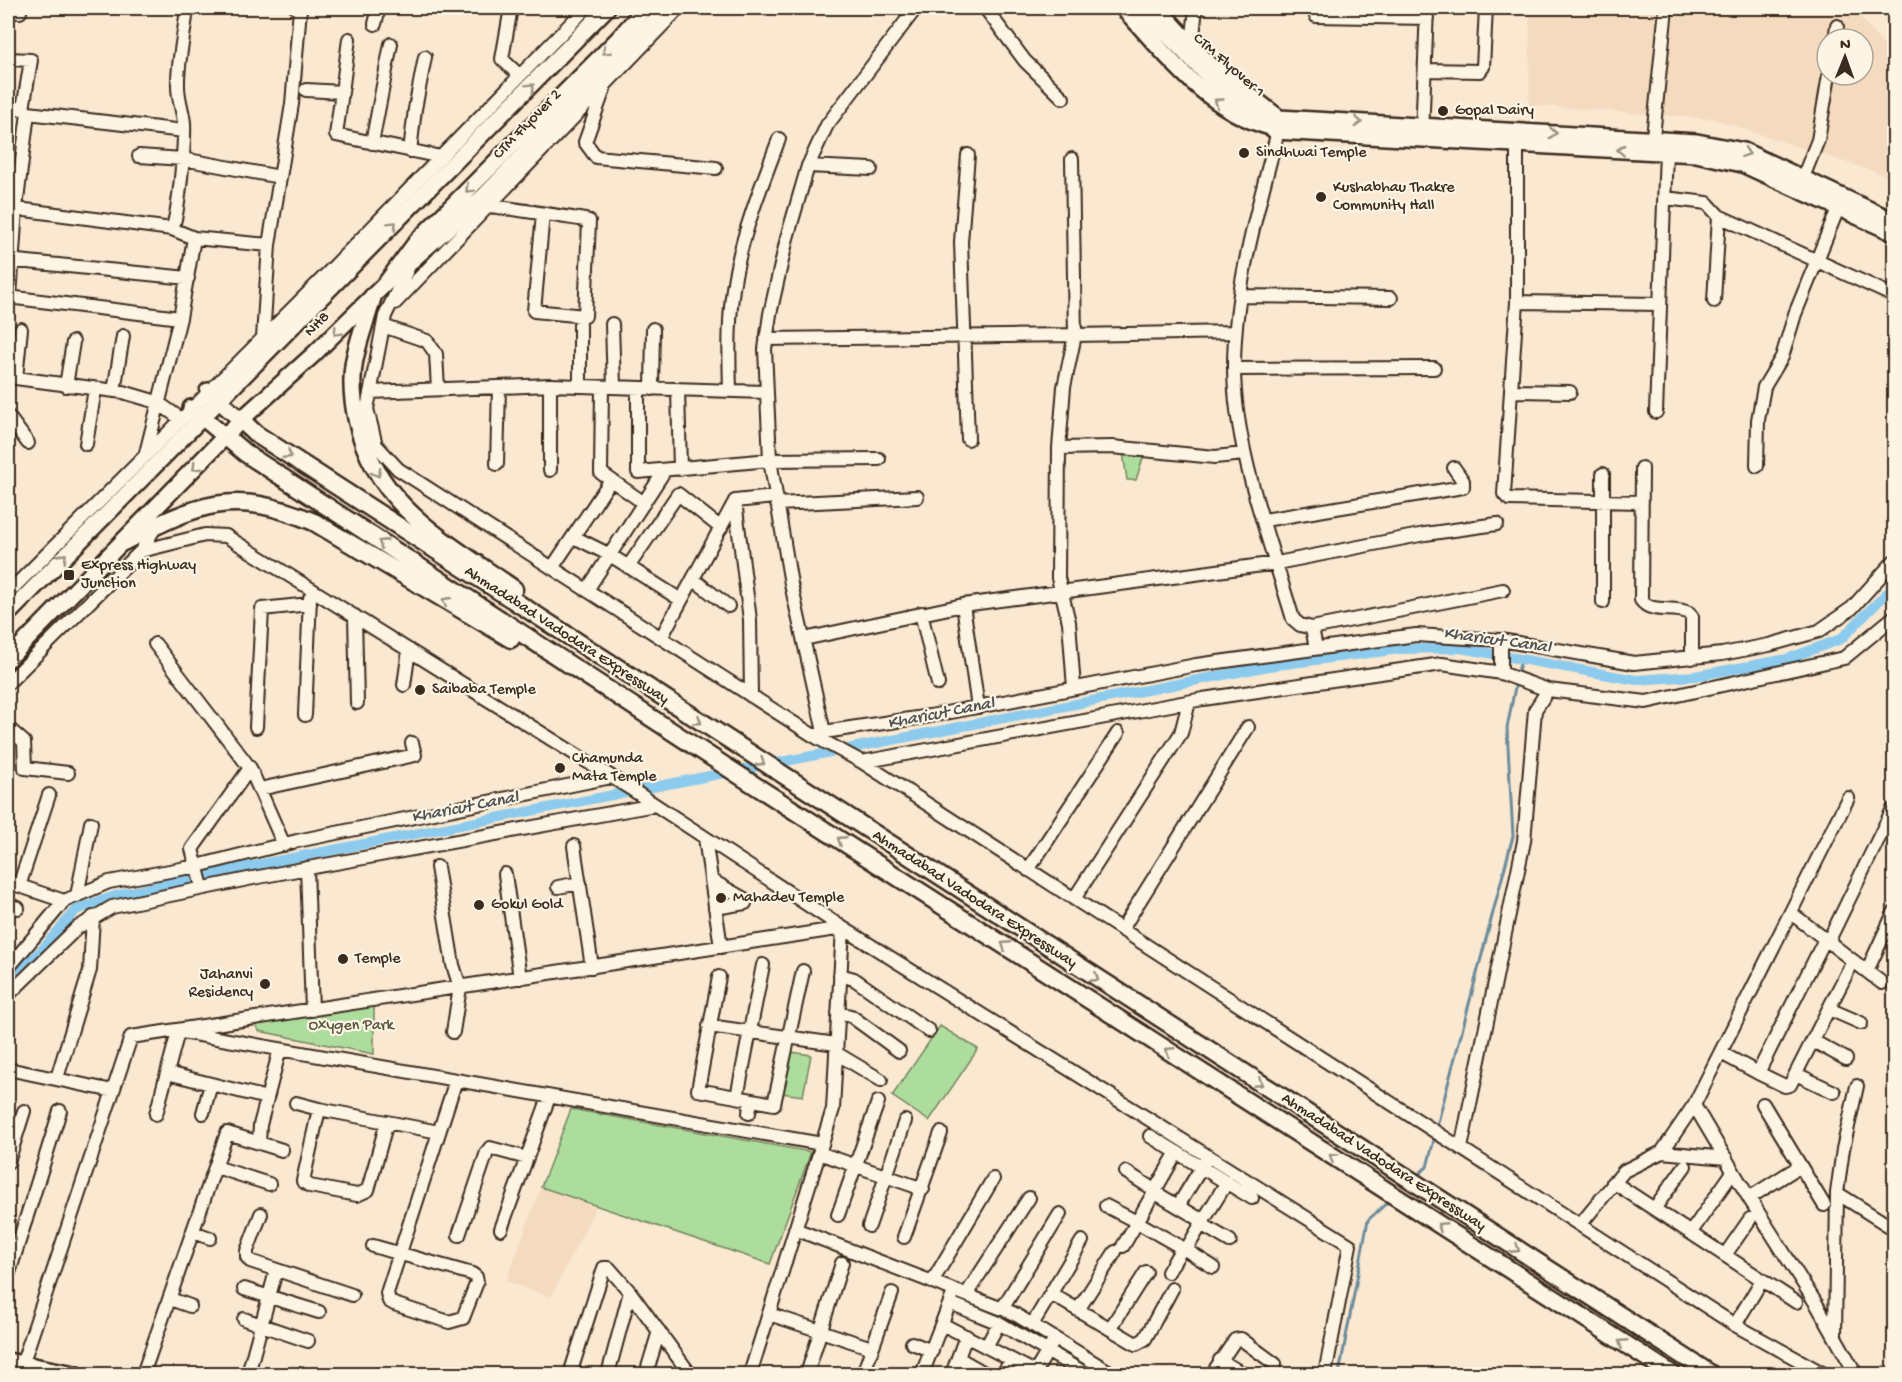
<svg xmlns="http://www.w3.org/2000/svg" width="1902" height="1382" viewBox="0 0 1902 1382" font-family="'Gochi Hand',sans-serif">
	<style>
		.built { fill: #f4dbc0; fill-rule: evenodd }
		.green { fill: #addd9d; stroke: #74845e; stroke-width: 1.5 }
		.lines { fill: none; stroke-linecap: round; stroke-linejoin: round }
		.stream { stroke: #6c8b9a; stroke-width: 3 }
		.canal { stroke: #8ccbed; stroke-width: 10 }
		.minor-casing { stroke: #3b2a1e; stroke-width: 16 }
		.major-casing { stroke: #3b2a1e; stroke-width: 20 }
		.highway-casing { stroke: #3b2a1e; stroke-width: 21 }
		.minor { stroke: #fcf5e5; stroke-width: 12 }
		.major { stroke: #fcf5e5; stroke-width: 15 }
		.highway { stroke: #fcf5e5; stroke-width: 16 }
		.oneway { stroke: #9c9082 }
		.poi-dot { fill: #3b2a1e; stroke: #fcf5e5; stroke-width: 2 }
		.labels { text-anchor: middle; dominant-baseline: central; stroke-width: 4.5; stroke-linejoin: round; paint-order: stroke }
		.street-label { font-size: 16px; fill: #3b2a1e; stroke: #fcf5e5 }
		.poi-label { font-size: 16px; fill: #3b2a1e; stroke: #fcf5e5; text-anchor: start }
		.park-label { font-size: 16px; fill: #58573e; stroke: #fcf5e5 }
		.water-label { font-size: 18px; font-style: italic; fill: #4f5252; stroke: #fcf5e5 }
	</style>
	<rect width="100%" height="100%" fill="#fae8d1"/>
	<filter id="ink" filterUnits="userSpaceOnUse"><feTurbulence type="fractalNoise" baseFrequency=".0167" numOctaves="2"/><feDisplacementMap in="SourceGraphic" scale="12" xChannelSelector="R" yChannelSelector="G"/><feConvolveMatrix kernelMatrix="1 2 1 2 8 2 1 2 1" color-interpolation-filters="sRGB"/></filter>
	<g filter="url(#ink)">
		<path class="built" d="M1530,8H1853L1894,58V178L1713,119L1529,105ZM1827,39H1863V75H1827Z
			M541,1187L596,1207L551,1297L506,1281Z"/>
		<path class="green" d="M1123,452L1143,458L1136,480H1127Z
			M374,1000V1054L259,1031L256,1025L257,1018Z
			M940,1026L978,1049L929,1121L892,1096Z
			M791,1052L811,1055L803,1096L782,1093Z
			M571,1109L811,1152L770,1264L541,1187Z"/>
		<g class="lines">
			<path class="stream" d="M1517,675L1521,660
				M1436,1130L1513,836L1507,728L1516,682
				M1415,1177L1427,1167L1435,1136
				M1339,1374L1368,1220L1390,1200"/>
			<path class="canal" d="M8,982L41,951L76,910L115,896L216,873L1269,666L1400,649L1460,648L1636,680L1695,676L1787,659L1841,639L1894,586"/>
			<g class="minor-casing">
				<path id="minor" d="M511,8L502,59L520,76
					M985,8L1025,61L1063,98
					M1317,8L1316,16L1427,18
					M1888,8L1894,13
					M8,11L20,12
					M375,24L379,8
					M1835,39L1837,26
					M1192,45L1196,8
					M8,59L31,60L23,109
					M1426,70L1480,71L1483,67L1486,8
					M604,89L585,142L596,157L716,168
					M306,90L342,92L336,135L441,157
					M342,92L349,39
					M8,107L23,109L28,113L16,208L10,297
					M28,113L184,131
					M1278,131C1258,208 1234,288 1234,367C1234,449 1270,541 1293,619L1300,625L1312,628L1316,648
					M1422,135L1427,8
					M1517,138V302L1504,494L1509,499L1642,502
					M372,143L391,44
					M1652,147L1666,8
					M410,151L415,109L425,57
					M139,156L183,159L280,177
					M808,166L871,169
					M1800,185L1818,140L1829,75
					M1665,198L1707,203L1719,216L1894,296
					M490,206C522,210 553,215 585,220L589,221L585,316L534,311L543,214
					M10,208L172,229L194,238
					M172,229C179,213 185,144 184,123C183,111 178,99 178,86C177,64 185,31 187,8
					M8,260L188,278
					M411,262L385,316L367,409L376,445L398,469L814,736L862,762L1735,1325L1824,1374
					M1241,296L1391,298
					M8,297L180,318L194,238L269,245
					M1714,301L1719,216
					M1517,302L1660,304
					M395,303L679,8
					M612,324L614,387
					M383,326L427,341L436,354L438,389
					M1235,332L1075,335L1064,387L1059,448L1112,447L1215,457L1244,454
					M263,338L269,245L292,104L300,9L296,8
					M766,339L1075,335L1072,159
					M1234,369L1434,368
					M8,377L123,392L157,402L181,419
					M16,378L21,329
					M550,385V470
					M66,386L73,342
					M580,386V325
					M602,387L601,473L644,503
					M638,388V472L770,460L879,459
					M652,389L653,329
					M678,389L680,469
					M114,391L123,336
					M730,391C729,353 728,314 735,276C744,229 762,184 779,139
					M1513,391L1570,392
					M370,392L550,385L765,392
					M1656,412L1666,152
					M8,416L28,443
					M968,439L961,242L968,155
					M86,444L95,389
					M1059,448L1058,578L1069,622L1074,688
					M146,453L180,318
					M497,464L499,387
					M1757,466L1758,420L1764,387L1782,357L1795,314L1839,206
					M1642,468L1641,600C1652,615 1674,605 1689,613L1692,617V658
					M735,501L750,620L751,696
					M777,504L917,497
					M1264,520L1463,487V481L1454,468
					M574,537L610,555L681,600
					M141,551L205,535L226,536L631,789L843,928L1350,1245L1325,1374
					M628,567L678,494L721,528
					M552,568L611,480
					M693,579L728,606
					M587,590L665,470
					M8,593L318,283L586,8
					M1603,602V474
					M963,605L978,707
					M921,613L938,684
					M355,616L357,703
					M1312,628L1503,590
					M661,638L735,501L775,497
					M804,639L963,605L1277,563L1425,534L1497,524
					M155,644L250,768L284,845
					M1501,673V640
					M8,683L141,551L156,526
					M404,685L409,650
					M305,715L310,598
					M256,727L262,609L310,604
					M8,728L24,742L25,768L68,773
					M824,732L791,584L770,460L765,349L770,314L787,238L808,166L827,125L916,8
					M814,736L824,732L930,716L1196,665L1416,635L1501,640L1634,663L1722,654L1769,645L1819,631L1852,608L1894,561
					M862,762L1203,699L1442,664L1501,673L1548,690
					M260,789L415,755L412,743
					M705,838L721,947
					M574,846L592,967
					M437,867L453,965L460,987L453,1032
					M307,868L312,1010
					M1028,870L1118,733
					M505,874L520,978
					M711,880L746,900L745,903L715,908
					M8,882L64,901L109,882L197,866L297,841L611,777
					M19,886L49,795
					M202,887L192,849L250,768
					M558,887L580,883
					M77,896L91,823
					M1074,899L1181,733L1189,702
					M8,905L18,908
					M1791,913L1882,983
					M1122,929L1248,727
					M1828,942L1892,811
					M8,968L64,901
					M1867,971L1894,913
					M840,975L854,979L929,1031
					M719,977L698,1090L774,1104L803,971
					M8,995L77,928L112,907L253,878L655,805
					M1829,1009L1861,1023
					M838,1013L851,1016L899,1051
					M709,1026L836,1044
					M182,1032L822,1144
					M1813,1041L1846,1059
					M836,1053L881,1080
					M1721,1053L1758,1073L1825,939
					M8,1069L113,1091
					M167,1073L267,1098
					M1758,1073L1785,1086L1790,1085L1853,961
					M1796,1074L1834,1092
					M57,1078L90,970L93,917
					M737,1097L763,965
					M296,1103L319,1109
					M1763,1104L1824,1205
					M1694,1105L1749,1198L1817,1305L1856,1374
					M203,1113L211,1084
					M749,1113L751,1100
					M156,1114L178,1032
					M387,1122L368,1190L357,1195L310,1186L303,1181L319,1109L439,1132
					M1150,1136L1252,1198
					M259,1143L260,1125L280,1049
					M1461,1148L1524,841L1535,710L1548,690L1646,702L1844,658L1894,617
					M1662,1152L1726,1158
					M819,1153L923,1189
					M8,1162L24,1111
					M216,1167L269,1184
					M1126,1172L1156,1191
					M1613,1182L1796,1302
					M1154,1192L1203,1221L1186,1250L1137,1222Z
					M1154,1192L1177,1152
					M1837,1193L1894,1229
					M1749,1198L1800,1166
					M1106,1206L1137,1222L1123,1246
					M1178,1206L1206,1160
					M1654,1209L1685,1166
					M261,1214L247,1251V1257L250,1261L352,1295
					M838,1215L878,1102
					M1203,1221L1227,1182
					M1201,1224L1230,1241
					M1580,1225L1624,1171L1662,1152L1694,1105L1848,798
					M869,1226L905,1121
					M501,1229L549,1097
					M795,1229L1013,1313L1113,1374
					M193,1232L210,1238
					M1691,1232L1733,1172
					M459,1235L487,1152L490,1148L527,1158
					M904,1237L941,1133
					M373,1246L472,1274L476,1277L477,1282L463,1318L449,1322L394,1304L389,1301L387,1293L456,1080
					M1186,1250L1213,1267
					M1725,1255L1750,1219
					M1168,1272L1182,1248
					M8,1276L60,1111
					M932,1282L993,1179
					M244,1289L319,1312
					M1051,1294L1136,1344L1145,1339L1172,1289
					M966,1295L1029,1198
					M170,1299L190,1306
					M950,1303L999,1323L1086,1374
					M1002,1309L1060,1214
					M1078,1310L1115,1252
					M769,1314L872,1348
					M244,1319L308,1341
					M942,1324L1039,1374
					M1032,1325L1082,1241
					M1735,1325L1762,1280
					M1110,1329L1146,1272
					M1835,1335L1837,1193L1843,1149L1857,1086
					M912,1343L932,1351
					M986,1347L999,1323
					M958,1358L986,1374
					M1220,1360L1243,1374
					M19,1374L131,1037L843,928
					M143,1374L227,1133L282,1150
					M248,1374L276,1271
					M448,1374L449,1373
					M570,1374L604,1268H609L630,1292L690,1374
					M608,1374L630,1292
					M646,1374L659,1331
					M750,1374L833,1109L843,928
					M807,1374L842,1263
					M863,1374L892,1293
					M922,1374L952,1297
					M952,1374L966,1336
					M1003,1374L1011,1360
					M1034,1374L1052,1344
					M1212,1374L1235,1340L1241,1339L1275,1364"/>
			</g>
			<g class="major-casing">
				<path id="major" d="M1123,8C1166,54 1206,110 1270,127
					M1141,8L1214,82L1265,120
					M1158,8L1208,63L1279,118L1697,142L1744,151L1894,221
					M1280,130L1283,127V120L1274,118L1270,125L1275,131L1696,154L1742,164L1894,233
					M409,263L485,195L667,8
					M208,391L241,420
					M191,408L226,437
					M8,614L607,8
					M8,659L243,418L313,355L386,283L417,241L619,38L645,8
					M8,1361L75,1374"/>
			</g>
			<g class="highway-casing">
				<path id="highway" d="M373,296C367,318 358,340 354,362C351,380 353,403 357,421C376,507 447,542 514,589
					M241,420L256,434L1711,1374
					M226,437L245,453L745,779L1672,1374
					M123,542C199,504 232,487 314,522L511,639"/>
			</g>
			<use href="#minor" class="minor"/>
			<use href="#major" class="major"/>
			<use href="#highway" class="highway"/>
		</g>
		<defs><path id="oneway-chevron" d="M-2-3.5L2.5 0L-2 3.5" fill="none" stroke-width="1.6" stroke-linecap="round" stroke-linejoin="round" transform="scale(1.5)"/></defs>
		<g class="oneway">
			<use href="#oneway-chevron" transform="translate(606 51) rotate(135)"/>
			<use href="#oneway-chevron" transform="translate(531 87) rotate(-45)"/>
			<use href="#oneway-chevron" transform="translate(1218 102) rotate(-144)"/>
			<use href="#oneway-chevron" transform="translate(1358 122) rotate(3)"/>
			<use href="#oneway-chevron" transform="translate(1553 133) rotate(4)"/>
			<use href="#oneway-chevron" transform="translate(1621 150) rotate(-177)"/>
			<use href="#oneway-chevron" transform="translate(1746 153) rotate(19)"/>
			<use href="#oneway-chevron" transform="translate(469 189) rotate(135)"/>
			<use href="#oneway-chevron" transform="translate(393 225) rotate(-45)"/>
			<use href="#oneway-chevron" transform="translate(337 332) rotate(135)"/>
			<use href="#oneway-chevron" transform="translate(288 455) rotate(33)"/>
			<use href="#oneway-chevron" transform="translate(196 467) rotate(135)"/>
			<use href="#oneway-chevron" transform="translate(377 473) rotate(62)"/>
			<use href="#oneway-chevron" transform="translate(382 543) rotate(-147)"/>
			<use href="#oneway-chevron" transform="translate(63 557) rotate(-46)"/>
			<use href="#oneway-chevron" transform="translate(446 601) rotate(-149)"/>
			<use href="#oneway-chevron" transform="translate(698 721) rotate(33)"/>
			<use href="#oneway-chevron" transform="translate(761 762) rotate(32)"/>
			<use href="#oneway-chevron" transform="translate(841 840) rotate(-147)"/>
			<use href="#oneway-chevron" transform="translate(1005 945) rotate(-147)"/>
			<use href="#oneway-chevron" transform="translate(1095 978) rotate(33)"/>
			<use href="#oneway-chevron" transform="translate(1169 1051) rotate(-147)"/>
			<use href="#oneway-chevron" transform="translate(1259 1083) rotate(33)"/>
			<use href="#oneway-chevron" transform="translate(1333 1157) rotate(-147)"/>
			<use href="#oneway-chevron" transform="translate(1441 1226) rotate(-147)"/>
			<use href="#oneway-chevron" transform="translate(1516 1249) rotate(33)"/>
			<use href="#oneway-chevron" transform="translate(1622 1343) rotate(-147)"/>
		</g>
	</g>
	<g class="poi-dot">
		<circle cx="1443" cy="111" r="6"/>
		<circle cx="1244" cy="153" r="6"/>
		<circle cx="1321" cy="197" r="6"/>
		<rect x="63" y="569" width="12" height="12" rx="3"/>
		<circle cx="420" cy="690" r="6"/>
		<circle cx="560" cy="768" r="6"/>
		<circle cx="721" cy="898" r="6"/>
		<circle cx="479" cy="905" r="6"/>
		<circle cx="343" cy="959" r="6"/>
		<circle cx="265" cy="984" r="6"/>
	</g>
	<g class="labels">
		<g class="street-label">
			<text transform="translate(1228 66) rotate(41)">CTM Flyover 1</text>
			<text transform="translate(528 125) rotate(-46)">CTM Flyover 2</text>
			<text transform="translate(318 325) rotate(-45)">NH8</text>
			<text transform="translate(566 636) rotate(33)">Ahmadabad Vadodara Expressway</text>
			<text transform="translate(974 900) rotate(33)">Ahmadabad Vadodara Expressway</text>
			<text transform="translate(1383 1163) rotate(33)">Ahmadabad Vadodara Expressway</text>
		</g>
		<g class="poi-label">
			<text x="1455" y="111">Gopal Dairy</text>
			<text x="1256" y="153">Sindhwai Temple</text>
			<text x="1333" y="188">Kushabhau Thakre<tspan x="1333" dy="18">Community Hall</tspan></text>
			<text x="81" y="566">Express Highway<tspan x="81" dy="18">Junction</tspan></text>
			<text x="432" y="690">Saibaba Temple</text>
			<text x="572" y="759">Chamunda<tspan x="572" dy="18">Mata Temple</tspan></text>
			<text x="733" y="898">Mahadev Temple</text>
			<text x="491" y="905">Gokul Gold</text>
			<text x="355" y="959">Temple</text>
			<text x="253" y="975" text-anchor="end">Jahanvi<tspan x="253" dy="18">Residency</tspan></text>
		</g>
		<g class="park-label">
			<text x="351" y="1026">Oxygen Park</text>
		</g>
		<g class="water-label">
			<text transform="translate(1497 641) rotate(8)">Kharicut Canal</text>
			<text transform="translate(941 714) rotate(-11)">Kharicut Canal</text>
			<text transform="translate(465 808) rotate(-11)">Kharicut Canal</text>
		</g>
	</g>
	<rect width="1902" height="1382" fill="none" stroke="#fcf5e5" stroke-width="30"/>
	<rect x="15" y="15" width="1872" height="1352" fill="none" stroke="#3b2a1e" stroke-width="2" filter="url(#ink)"/>
	<g transform="translate(1845 57) rotate(1)"><circle r="28" fill="#fcf5e5" stroke="#afa495" stroke-width="1.5"/>
	<path d="M0-4.5L10 22L0 15L-10 22Z" fill="#3b2a1e"/>
	<text y="-9" font-size="16" font-weight="bold" text-anchor="middle" fill="#3b2a1e">N</text>
	</g>
</svg>
